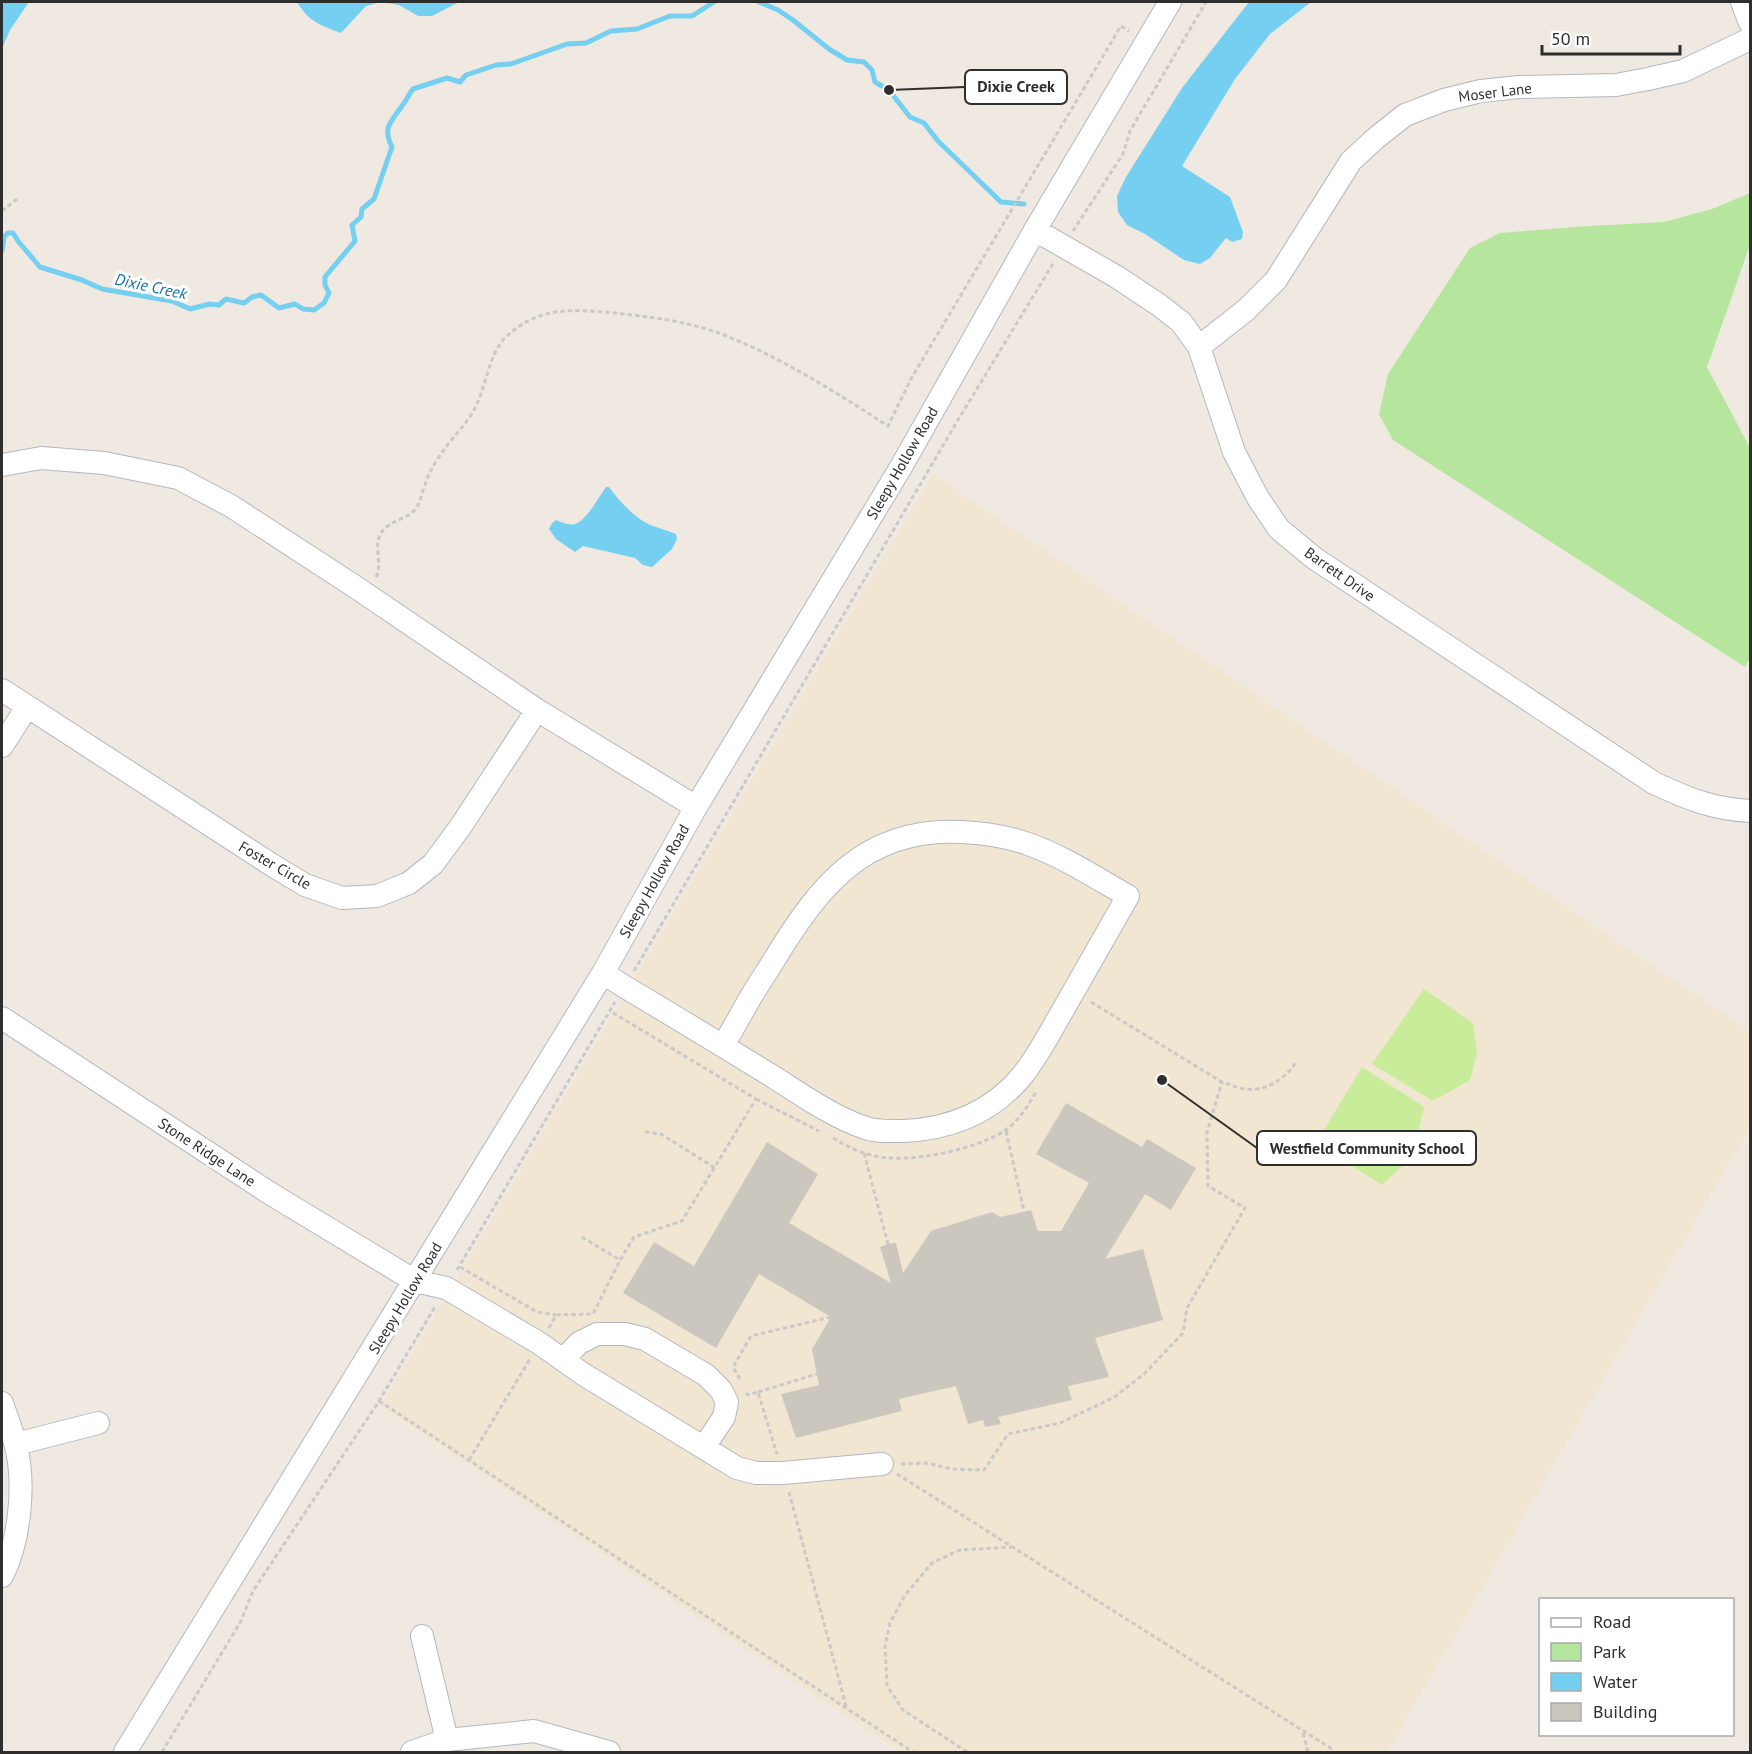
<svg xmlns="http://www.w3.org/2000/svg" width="1752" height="1754" viewBox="0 0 1752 1754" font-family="'PT Sans',sans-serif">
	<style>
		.education { fill: #f0e6d1 }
		.green { fill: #b6e59e }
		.pitch { fill: #c9ec9a }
		.water { fill: #75cff0 }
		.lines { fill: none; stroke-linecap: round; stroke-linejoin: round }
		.stream { stroke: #75cff0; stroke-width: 5 }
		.building { fill: #cbc7bf }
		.minor-casing { stroke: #b4b7c1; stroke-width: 24 }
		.path { stroke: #c9c9c9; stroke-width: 3; stroke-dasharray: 4.5 3; stroke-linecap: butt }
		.minor { stroke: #fff; stroke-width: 22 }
		.labels { text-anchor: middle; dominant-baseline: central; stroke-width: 6; stroke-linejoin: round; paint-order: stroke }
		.street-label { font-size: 15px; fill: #2e2e2e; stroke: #fff }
		.water-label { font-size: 16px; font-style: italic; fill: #0d6fa3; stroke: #fff }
		.leader { fill: none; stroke: #2e2e2e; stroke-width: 2 }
		.callout-dot { fill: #2e2e2e; stroke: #fff; stroke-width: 2 }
		.callout { fill: #fff; stroke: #2e2e2e; stroke-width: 2 }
		.callout-label { font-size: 16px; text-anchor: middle; font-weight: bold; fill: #2e2e2e }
	</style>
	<rect width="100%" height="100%" fill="#efe9e1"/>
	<path class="education" d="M933,474L1750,1032V1127L1387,1752H901L381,1406Z"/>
	<path class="green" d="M1750,193V245L1707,367L1750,448V658L1745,667L1393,440L1379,414L1388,374L1470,248L1500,233L1589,226L1664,222L1712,209Z"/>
	<path class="pitch" d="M1424,989L1473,1023L1477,1053L1470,1080L1433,1101L1372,1064Z
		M1362,1067L1424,1107L1412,1157L1382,1185L1316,1143Z"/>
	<path class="water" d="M2,2H29L10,30L2,49Z
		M297,2H381L366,6L341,33C320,25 309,22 297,2Z
		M382,2H459L432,16H418L399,5Z
		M1249,2H1311L1270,34L1235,79L1182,166L1230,197L1243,232L1242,239L1232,242L1226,238L1210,258L1200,264L1184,260L1145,234L1127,225L1118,212L1117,196L1126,177L1182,88Z
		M606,487H609C620,502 635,519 653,526C661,529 669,531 676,534L677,539L672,549L652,567L643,565L635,558L583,546L575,552L556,539L549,529L552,523L556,520C562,522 568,526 575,524C586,521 599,497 606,487Z"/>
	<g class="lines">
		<path class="stream" d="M759,2L778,10L793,20L829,49L847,60L864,62L872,70L875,82L889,90L910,117L924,123L938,141L1001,202L1024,204
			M2,251L4,237L8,233H13L18,241L40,267L82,280L102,289L172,301L190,309L210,304L219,305L226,299L244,303L252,297L261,295L279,308L295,304L303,309L314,310L324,303L329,293L325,285V277L355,241L352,225L361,217L362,209L374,199L392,147C382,127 391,122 402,106C406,101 409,94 413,89L447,78L460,82L466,75L496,65L511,64L567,44L586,43L611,31L637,29L670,16H692L714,2"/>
	</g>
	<path class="building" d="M1066,1103L1142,1147L1147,1139L1196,1168L1171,1210L1145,1194L1105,1259L1143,1249L1163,1320L1095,1338L1109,1377L1068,1386L1072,1400L998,1417L1001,1424L985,1427L983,1420L968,1424L956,1386L899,1399L902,1411L796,1438L781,1394L819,1385L812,1349L831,1317L759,1274L716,1348L623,1293L654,1242L694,1266L767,1142L818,1174L789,1223L891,1283L880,1247L888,1244L896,1243L903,1273L931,1231L992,1212L1000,1217L1031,1210L1038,1231H1061L1089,1183L1036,1154Z"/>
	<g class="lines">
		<g class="minor-casing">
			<path id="minor" d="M1742,2L1750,23
				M1035,230L1117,277L1159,305L1181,322L1199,347L1234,452L1258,498L1279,529L1314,558L1654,783C1688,799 1713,809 1750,811
				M1199,347L1246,310L1276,280L1351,161L1376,138L1405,115L1444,100L1481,91L1519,87L1616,85L1648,79L1683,71L1750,39
				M2,465L41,458L104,463L178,478L231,506L354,586L537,710L696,807
				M2,690L272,865L305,885L342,898L377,896L409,883L433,864L461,826L537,710
				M2,746L27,707
				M603,973L625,987C674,1016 723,1046 772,1076C799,1093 833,1117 863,1127C875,1132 890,1131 903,1131C951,1129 991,1113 1022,1076C1038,1056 1050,1032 1063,1010C1085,972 1106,934 1128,896C1096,878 1063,856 1028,844C1006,836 984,833 961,832C865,827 819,886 774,960C767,972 759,983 752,995C742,1012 733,1029 723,1046
				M2,1018L271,1194L415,1281L446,1288L539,1343L583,1374L737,1468L756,1473H783L882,1464
				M563,1360L579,1343L597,1334H625L645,1339L706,1375L721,1390L727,1402L724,1417L704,1447
				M2,1403C6,1416 12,1429 15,1443C26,1481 20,1541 2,1576
				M16,1444L98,1423
				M422,1636L447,1740
				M125,1752L603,973L696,807L901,467L1035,230L1170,2
				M412,1752L447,1740L534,1731L609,1752"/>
		</g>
		<path class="path" d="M2,211L17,199
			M1073,231L1123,154L1130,131L1206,2
			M376,577C383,564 373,546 381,533C390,519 409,520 417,507C421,500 422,492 425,485C428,475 433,466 439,457C450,439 467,425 476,406C486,386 489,355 504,339C537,306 571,309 614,313C652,317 694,322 729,337C785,360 837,393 888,426L911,379L1121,26L1129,31
			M634,971L961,415L1054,262
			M1091,1002L1222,1082C1229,1084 1237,1088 1244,1089C1266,1092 1285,1079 1296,1062
			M756,1099L819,1131
			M1006,1131L1024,1211
			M645,1132L661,1134L715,1168
			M833,1138C845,1145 857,1152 871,1155C905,1165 975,1150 1004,1131C1018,1122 1028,1106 1036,1092
			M864,1153L888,1244
			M582,1237L620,1260
			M460,1267L537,1312L556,1315
			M457,1270L615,1002
			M549,1328L556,1315L593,1314L620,1260L634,1237L682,1221L756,1099L610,1011
			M740,1379L733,1367L751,1336L831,1317
			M758,1392L817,1374
			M746,1393L748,1395L758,1392L777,1454
			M379,1401L913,1752
			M469,1460L530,1359
			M901,1464L927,1463L952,1469L984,1470L1008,1434L1060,1423L1113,1398L1144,1374L1183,1333L1187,1308L1245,1208L1208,1186L1207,1132L1222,1082
			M897,1474L1332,1749
			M789,1492L846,1706
			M1303,1733L1308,1752
			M162,1752L241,1621L253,1591L379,1401L436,1305
			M967,1752L903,1710L887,1686L885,1646L890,1623L905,1595L932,1563L960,1550L1012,1547"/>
		<use href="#minor" class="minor"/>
	</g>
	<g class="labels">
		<g class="street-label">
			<text transform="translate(1495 92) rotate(-7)">Moser Lane</text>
			<text transform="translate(902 463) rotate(-60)">Sleepy Hollow Road</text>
			<text transform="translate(1340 574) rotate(35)">Barrett Drive</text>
			<text transform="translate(275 865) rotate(30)">Foster Circle</text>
			<text transform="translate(654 881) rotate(-61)">Sleepy Hollow Road</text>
			<text transform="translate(207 1152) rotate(33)">Stone Ridge Lane</text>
			<text transform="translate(405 1298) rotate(-59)">Sleepy Hollow Road</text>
		</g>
		<g class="water-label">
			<text transform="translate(151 286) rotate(12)">Dixie Creek</text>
		</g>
	</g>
	<path class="leader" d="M889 90L965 87M1162 1080L1257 1148"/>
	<g class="callout-dot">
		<circle cx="889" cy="90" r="6"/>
		<circle cx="1162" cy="1080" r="6"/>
	</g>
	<g class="callout">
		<rect x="965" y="70" width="102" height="34" rx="6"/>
		<rect x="1257" y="1131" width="219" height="34" rx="6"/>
	</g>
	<g class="callout-label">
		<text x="1016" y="92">Dixie Creek</text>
		<text x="1367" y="1154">Westfield Community School</text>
	</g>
	<rect width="1752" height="1754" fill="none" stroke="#2e2e2e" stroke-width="6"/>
	<rect x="1539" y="1598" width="195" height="138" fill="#ffffff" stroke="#ababab" stroke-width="1.5"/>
	<rect x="1551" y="1618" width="30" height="9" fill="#ffffff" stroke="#ababab" stroke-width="1.5"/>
	<text x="1593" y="1628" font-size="18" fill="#2e2e2e">Road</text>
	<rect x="1551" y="1643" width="30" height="18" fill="#b6e59e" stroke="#ababab" stroke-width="1.5"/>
	<text x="1593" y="1658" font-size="18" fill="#2e2e2e">Park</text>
	<rect x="1551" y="1673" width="30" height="18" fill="#75cff0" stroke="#ababab" stroke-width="1.5"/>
	<text x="1593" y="1688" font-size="18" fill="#2e2e2e">Water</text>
	<rect x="1551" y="1703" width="30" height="18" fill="#cbc7bf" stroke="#ababab" stroke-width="1.5"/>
	<text x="1593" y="1718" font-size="18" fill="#2e2e2e">Building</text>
	<path d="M1542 45v9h138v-9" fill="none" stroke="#2e2e2e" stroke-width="3"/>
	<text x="1551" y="45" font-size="18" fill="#2e2e2e" stroke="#ffffff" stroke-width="4.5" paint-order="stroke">50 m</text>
</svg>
